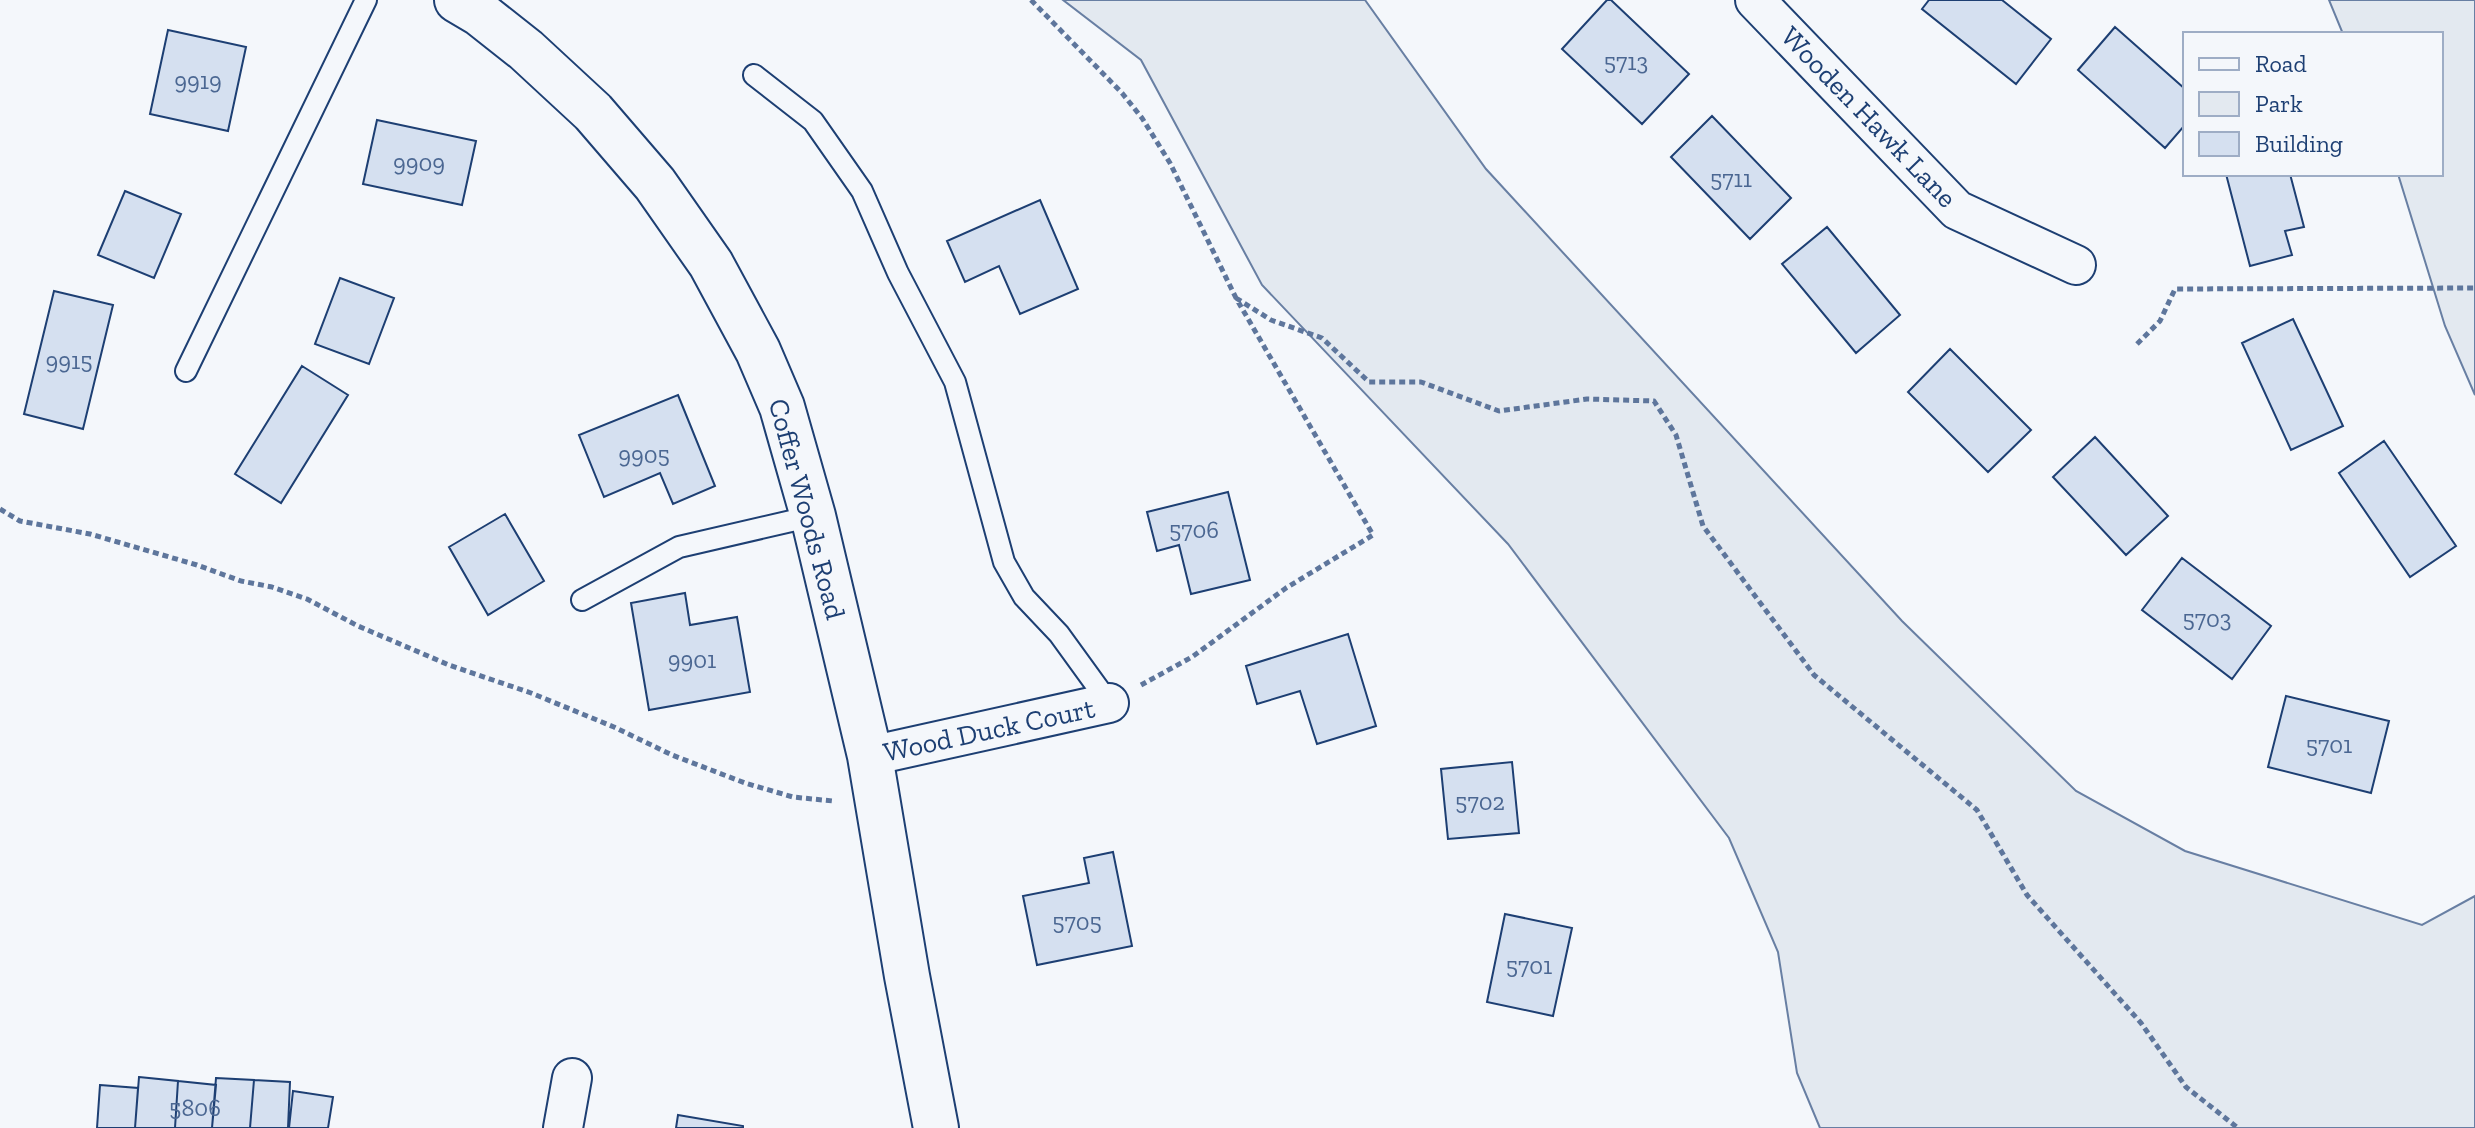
<svg xmlns="http://www.w3.org/2000/svg" width="2475" height="1128" viewBox="0 0 2475 1128" font-family="'Zilla Slab',serif">
	<style>
		.green { fill: #e3e9f0; stroke: #687fa3; stroke-width: 2 }
		.building { fill: #d5e0f0; stroke: #1d3f73; stroke-width: 2 }
		.lines { fill: none; stroke-linecap: round; stroke-linejoin: round }
		.service-casing { stroke: #1d3f73; stroke-width: 24 }
		.minor-casing { stroke: #1d3f73; stroke-width: 42 }
		.tertiary-casing { stroke: #1d3f73; stroke-width: 48 }
		.path { stroke: #5e769c; stroke-width: 5; stroke-dasharray: 6 4; stroke-linecap: butt }
		.service { stroke: #f4f7fb; stroke-width: 20 }
		.minor { stroke: #f4f7fb; stroke-width: 38 }
		.tertiary { stroke: #f4f7fb; stroke-width: 44 }
		.labels { text-anchor: middle; dominant-baseline: central; stroke-width: 6; stroke-linejoin: round; paint-order: stroke }
		.number-label { font-size: 24px; fill: #4b6792 }
		.street-label { font-size: 28px; fill: #1d3f73; stroke: #f4f7fb }
	</style>
	<rect width="100%" height="100%" fill="#f4f7fb"/>
	<path class="green" d="M1063,0H1365L1486,169L1902,621L2076,791L2185,851L2422,925L2475,896V1128H1820L1797,1073L1778,952L1729,838L1508,544L1262,285L1141,60Z
		M2329,0H2475V395L2445,326L2398,174H2441V34H2343Z"/>
	<path class="building" d="M1607,0H1611L1689,74L1642,124L1562,49Z
		M1929,0H2002L2051,39L2016,84L1922,9Z
		M2115,27L2185,89V125L2165,148L2078,70Z
		M168,30L246,47L228,131L150,114Z
		M1712,116L1791,198L1750,239L1671,157Z
		M377,120L476,141L462,205L363,184Z
		M2226,174H2290L2304,227L2285,231L2292,255L2250,266Z
		M125,191L181,214L154,278L98,255Z
		M1040,200L1078,289L1020,314L999,266L965,282L947,241Z
		M1827,227L1900,315L1856,353L1782,264Z
		M340,278L394,298L369,364L315,344Z
		M54,291L113,305L83,429L24,414Z
		M2293,319L2343,426L2291,450L2242,343Z
		M1950,349L2031,430L1988,472L1908,392Z
		M302,366L348,395L281,503L235,474Z
		M678,395L715,486L673,504L660,473L604,497L579,435Z
		M2095,437L2168,516L2126,555L2053,477Z
		M2384,441L2456,546L2410,577L2339,473Z
		M1228,492L1250,580L1191,594L1179,545L1157,551L1147,512Z
		M505,514L544,581L488,615L449,547Z
		M2182,558L2271,626L2232,679L2142,610Z
		M685,593L690,625L737,617L750,692L649,710L631,603Z
		M1348,634L1376,726L1317,744L1300,691L1257,704L1246,666Z
		M2286,696L2389,721L2371,793L2268,767Z
		M1512,762L1519,833L1448,839L1441,769Z
		M1113,852L1132,946L1037,965L1023,896L1089,883L1084,858Z
		M1505,914L1572,928L1553,1016L1487,1002Z
		M139,1077L178,1081L175,1128H135Z
		M216,1078L254,1080L250,1128H212Z
		M254,1080L290,1082L288,1128H250Z
		M178,1081L216,1085L212,1128H175Z
		M100,1085L138,1088L135,1128H97Z
		M293,1091L333,1097L328,1128H289Z
		M678,1115L743,1126V1128H676Z"/>
	<g class="lines">
		<g class="service-casing">
			<path id="service" d="M754,75L813,121L862,191L898,273L955,382L1004,562L1024,597L1059,634L1109,703
				M186,371L366,0
				M582,600L679,547L813,516"/>
		</g>
		<g class="minor-casing">
			<path id="minor" d="M1755,0L1957,210L2076,265
				M870,756L1109,703
				M563,1128L572,1078"/>
		</g>
		<g class="tertiary-casing">
			<path id="tertiary" d="M457,0L479,13L526,50L593,112L655,184L711,264L758,351L782,407L813,516L870,756L907,976L936,1128"/>
		</g>
		<path class="path" d="M1031,0L1122,93L1142,118L1170,163L1236,298L1373,535L1286,588L1192,657L1141,685
			M1236,298L1271,320L1322,338L1369,382H1421L1499,411L1587,399L1654,401L1676,435L1703,526L1814,675L1977,810L2027,895L2141,1023L2186,1087L2238,1128
			M2137,344L2160,321L2175,289L2475,288
			M0,509L20,521L90,534L197,565L241,581L272,587L307,599L358,626L449,665L531,693L614,727L672,755L745,783L793,797L833,801"/>
		<use href="#service" class="service"/>
		<use href="#minor" class="minor"/>
		<use href="#tertiary" class="tertiary"/>
	</g>
	<g class="labels">
		<g class="number-label">
			<text x="1626" y="61">5713</text>
			<text x="198" y="80">9919</text>
			<text x="419" y="162">9909</text>
			<text x="1731" y="178">5711</text>
			<text x="69" y="360">9915</text>
			<text x="644" y="454">9905</text>
			<text x="1194" y="529">5706</text>
			<text x="2207" y="618">5703</text>
			<text x="692" y="659">9901</text>
			<text x="2329" y="744">5701</text>
			<text x="1480" y="801">5702</text>
			<text x="1077" y="921">5705</text>
			<text x="1529" y="965">5701</text>
			<text x="195" y="1107">5806</text>
		</g>
		<g class="street-label">
			<text transform="translate(1869 117) rotate(46)">Wooden Hawk Lane</text>
			<text transform="translate(807 509) rotate(75)">Coffer Woods Road</text>
			<text transform="translate(989 730) rotate(-12)">Wood Duck Court</text>
		</g>
	</g>
	<rect x="2183" y="32" width="260" height="144" fill="#f4f7fb" stroke="#9eadc5" stroke-width="2"/>
	<rect x="2199" y="58" width="40" height="12" fill="#f4f7fb" stroke="#9eadc5" stroke-width="2"/>
	<text x="2255" y="72" font-size="24" fill="#1d3f73">Road</text>
	<rect x="2199" y="92" width="40" height="24" fill="#e3e9f0" stroke="#9eadc5" stroke-width="2"/>
	<text x="2255" y="112" font-size="24" fill="#1d3f73">Park</text>
	<rect x="2199" y="132" width="40" height="24" fill="#d5e0f0" stroke="#9eadc5" stroke-width="2"/>
	<text x="2255" y="152" font-size="24" fill="#1d3f73">Building</text>
</svg>
